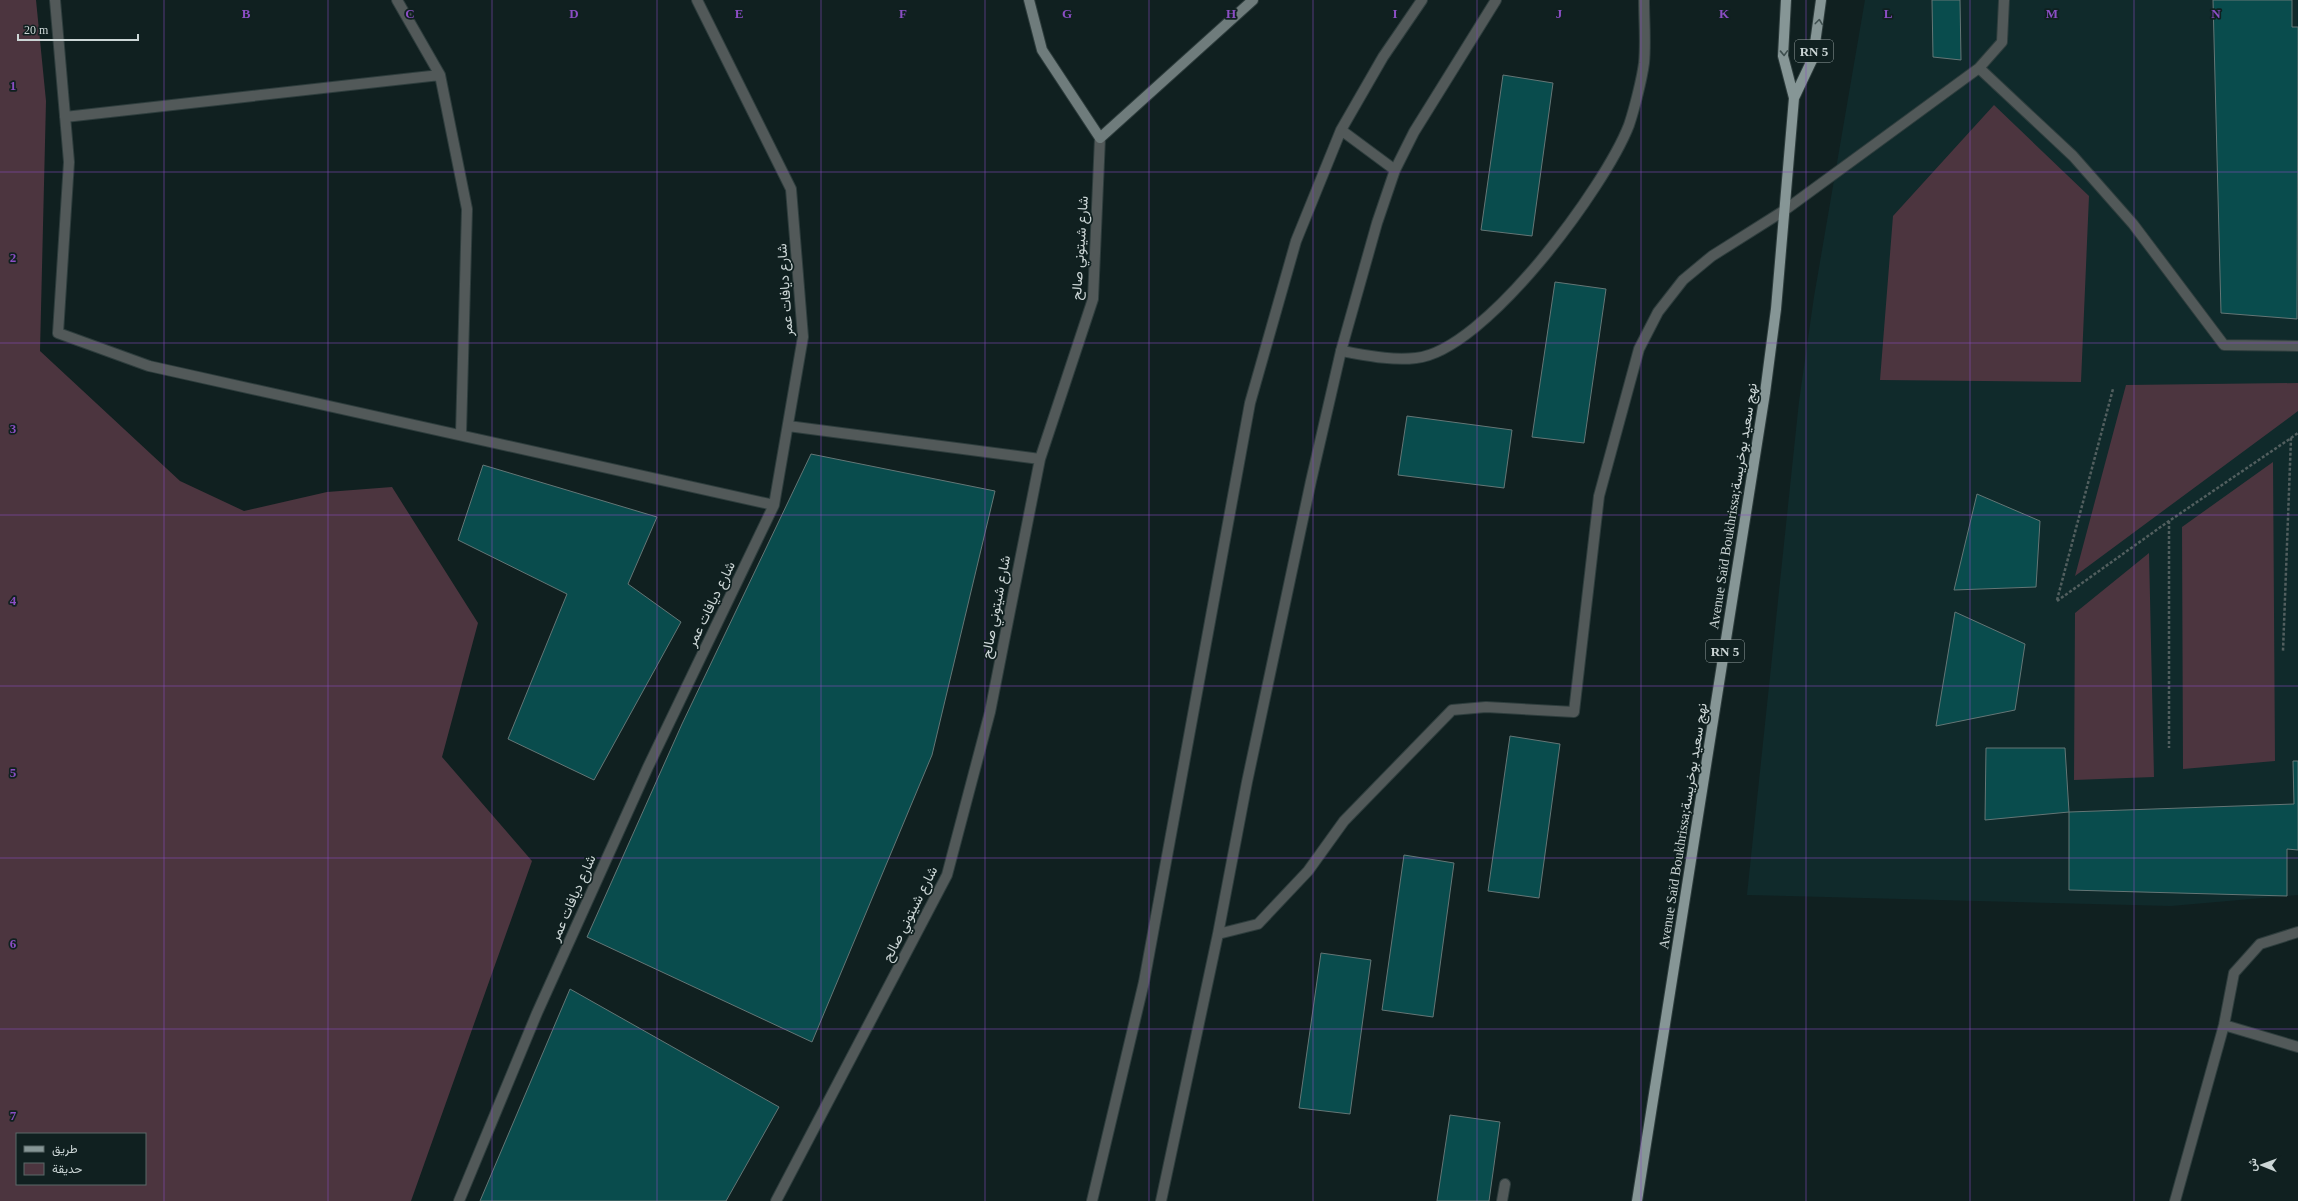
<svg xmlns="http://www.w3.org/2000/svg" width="2298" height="1201" viewBox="0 0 2298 1201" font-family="'Times New Roman',Vazirmatn,serif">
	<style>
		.built { fill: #102a2b }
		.green { fill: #4c353f; fill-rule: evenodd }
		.building { fill: #094c4d; stroke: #647676 }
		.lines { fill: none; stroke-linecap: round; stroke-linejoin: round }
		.lane-casing { stroke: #2e3d3d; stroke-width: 12 }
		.street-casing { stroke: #2e3d3d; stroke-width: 12 }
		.secondary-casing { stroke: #2e3d3d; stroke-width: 12 }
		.primary-casing { stroke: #2e3d3d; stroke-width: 12 }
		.path { stroke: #525f5f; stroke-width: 2.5; stroke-dasharray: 3 2; stroke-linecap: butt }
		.lane { stroke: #525959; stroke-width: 10 }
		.street { stroke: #525959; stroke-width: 10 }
		.secondary { stroke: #6f7c7c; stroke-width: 10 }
		.primary { stroke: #869696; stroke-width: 10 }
		.oneway { stroke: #3f4f4f }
		.grid { fill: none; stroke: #8b4ec4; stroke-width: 1; stroke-opacity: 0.55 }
		.labels { text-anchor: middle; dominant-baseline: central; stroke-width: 3.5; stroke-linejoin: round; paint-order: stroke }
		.shield { fill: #102020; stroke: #949f9f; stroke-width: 1 }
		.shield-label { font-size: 13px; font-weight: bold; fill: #ccd6d6 }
		.street-label { font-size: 14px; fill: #ccd6d6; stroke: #102020 }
		.grid-label { font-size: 13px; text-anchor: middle; font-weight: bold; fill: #8b4ec4; stroke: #102020; stroke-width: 3.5; stroke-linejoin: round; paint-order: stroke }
	</style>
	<rect width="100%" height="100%" fill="#102020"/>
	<path class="built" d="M1865,0H2298V895L2171,906L1747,895L1799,402L1814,297Z"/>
	<path class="green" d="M0,0H36L46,101L40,351L180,481L244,511L327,492L392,487L478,623L442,757L532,861L411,1201H0ZM17,1134H145V1184H17Z
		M1994,105L2089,196L2081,382L1880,380L1893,216Z
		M2298,383V411L2075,576L2126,385Z
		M2273,462L2275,761L2183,769L2182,527Z
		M2149,553L2154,777L2074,780L2075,613Z"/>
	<path class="building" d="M1932,0H1960L1961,60L1933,57Z
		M2213,0H2292V27H2298L2297,319L2221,313Z
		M1503,75L1553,83L1532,236L1481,230Z
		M1555,282L1606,289L1584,443L1532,437Z
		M1407,416L1512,430L1504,488L1398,475Z
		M811,454L995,491L932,755L812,1042L587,937L682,724Z
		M483,465L657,517L628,584L681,622L594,780L508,739L567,594L458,540Z
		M1977,494L2040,521L2036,587L1954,590Z
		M1955,612L2025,644L2015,710L1936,726Z
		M1510,736L1560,744L1539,898L1488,891Z
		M1986,748H2065L2069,812L1985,820Z
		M2293,761H2298V850L2287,849V896L2069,890V812L2294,804Z
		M1404,855L1454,863L1433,1017L1382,1010Z
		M1321,953L1371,960L1350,1114L1299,1108Z
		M570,989L779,1107L726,1201H480Z
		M1450,1115L1500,1122L1489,1201H1437Z"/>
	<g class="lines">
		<g class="lane-casing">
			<path id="lane" d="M1979,68L2002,42L2004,0
				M1785,210L1979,68L2073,156L2133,224L2224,345L2298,346
				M1341,351C1365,355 1391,361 1416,358C1485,351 1605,187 1629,125C1634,110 1642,79 1644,63C1646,43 1644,21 1644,0
				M1502,1201L1505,1184"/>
		</g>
		<g class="street-casing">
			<path id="street" d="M55,0L69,162L58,333L149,366L774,505
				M397,0L440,75L467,209L461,434
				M65,117L440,75
				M1341,130L1395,170
				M788,426L1040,459
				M1218,934L1247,782L1311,481L1341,351L1377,223L1395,170L1414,132L1496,0
				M2224,1025L2298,1047
				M459,1201L537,1013L648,767L774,505L803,337L791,189L697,0
				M776,1201L947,875L990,712L1040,459L1093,299L1100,138
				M1092,1201L1144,982L1250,403L1296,241L1341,130L1383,57L1422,0
				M1161,1201L1218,934L1258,924L1308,871L1344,821L1452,710L1486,707L1574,712L1599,496L1639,349L1658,312L1683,280L1712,256L1785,210
				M2175,1201L2224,1025L2234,973L2260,944L2298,932"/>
		</g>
		<g class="secondary-casing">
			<path id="secondary" d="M1029,0L1042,50L1100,138L1253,0"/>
		</g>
		<g class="primary-casing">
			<path id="primary" d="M1794,98L1813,58L1821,0
				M1637,1201L1765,393L1776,309L1794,98L1783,56L1786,0"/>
		</g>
		<path class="path" d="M2291,438L2298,433
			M2169,521V748
			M2057,600L2113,389
			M2057,601L2169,521L2291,438L2283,651"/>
		<use href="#lane" class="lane"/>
		<use href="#street" class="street"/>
		<use href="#secondary" class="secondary"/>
		<use href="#primary" class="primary"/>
	</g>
	<defs><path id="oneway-chevron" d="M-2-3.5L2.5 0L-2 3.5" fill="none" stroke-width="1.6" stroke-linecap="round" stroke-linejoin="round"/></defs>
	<g class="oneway">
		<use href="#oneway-chevron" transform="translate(1819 22) rotate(-83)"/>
		<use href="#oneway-chevron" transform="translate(1784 53) rotate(88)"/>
	</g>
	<path class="grid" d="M164,0V1201M328,0V1201M492,0V1201M657,0V1201M821,0V1201M985,0V1201M1149,0V1201M1313,0V1201M1477,0V1201M1641,0V1201M1806,0V1201M1970,0V1201M2134,0V1201M0,172H2298M0,343H2298M0,515H2298M0,686H2298M0,858H2298M0,1029H2298"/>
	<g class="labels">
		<g class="shield">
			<rect x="1795" y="40" width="38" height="22" rx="3"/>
			<rect x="1706" y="640" width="38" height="22" rx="3"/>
		</g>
		<g class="shield-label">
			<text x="1814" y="51">RN 5</text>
			<text x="1725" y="651">RN 5</text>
		</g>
		<g class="street-label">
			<text transform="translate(1080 248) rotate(-86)">شارع شيتوني صالح</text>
			<text transform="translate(785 290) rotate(-94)">شارع ديافات عمر</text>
			<text transform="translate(1733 506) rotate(-81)">Avenue Saïd Boukhrissa;نهج سعيد بوخريسة</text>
			<text transform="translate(711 604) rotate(-64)">شارع ديافات عمر</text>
			<text transform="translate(996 607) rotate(-79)">شارع شيتوني صالح</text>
			<text transform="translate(1683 826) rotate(-81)">Avenue Saïd Boukhrissa;نهج سعيد بوخريسة</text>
			<text transform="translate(573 898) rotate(-66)">شارع ديافات عمر</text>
			<text transform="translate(910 914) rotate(-63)">شارع شيتوني صالح</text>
		</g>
	</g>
	<g class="grid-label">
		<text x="246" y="18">B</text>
		<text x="410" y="18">C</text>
		<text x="574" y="18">D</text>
		<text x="739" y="18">E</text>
		<text x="903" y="18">F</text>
		<text x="1067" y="18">G</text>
		<text x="1231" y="18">H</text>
		<text x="1395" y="18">I</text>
		<text x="1559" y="18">J</text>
		<text x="1724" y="18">K</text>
		<text x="1888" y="18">L</text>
		<text x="2052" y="18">M</text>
		<text x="2216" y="18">N</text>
		<text x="13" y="90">1</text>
		<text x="13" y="262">2</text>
		<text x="13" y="433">3</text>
		<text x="13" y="605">4</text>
		<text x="13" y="777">5</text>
		<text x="13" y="948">6</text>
		<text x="13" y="1120">7</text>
	</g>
	<rect x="16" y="1133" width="130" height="52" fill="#102020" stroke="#5b6969"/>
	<rect x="24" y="1146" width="20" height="6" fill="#869696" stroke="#5b6969"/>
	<text x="52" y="1153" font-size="12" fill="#ccd6d6">طريق</text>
	<rect x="24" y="1163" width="20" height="12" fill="#4c353f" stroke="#5b6969"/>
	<text x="52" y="1173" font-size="12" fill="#ccd6d6">حديقة</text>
	<g transform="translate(2262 1165) rotate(271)" stroke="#102020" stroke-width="3" paint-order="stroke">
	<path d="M0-3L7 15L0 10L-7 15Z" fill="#ccd6d6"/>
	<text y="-6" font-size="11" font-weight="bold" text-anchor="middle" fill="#ccd6d6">ش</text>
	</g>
	<path d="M18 34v6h120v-6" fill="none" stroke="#ccd6d6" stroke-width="2"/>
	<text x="24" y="34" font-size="12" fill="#ccd6d6" stroke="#102020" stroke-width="3" paint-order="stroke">20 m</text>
</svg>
